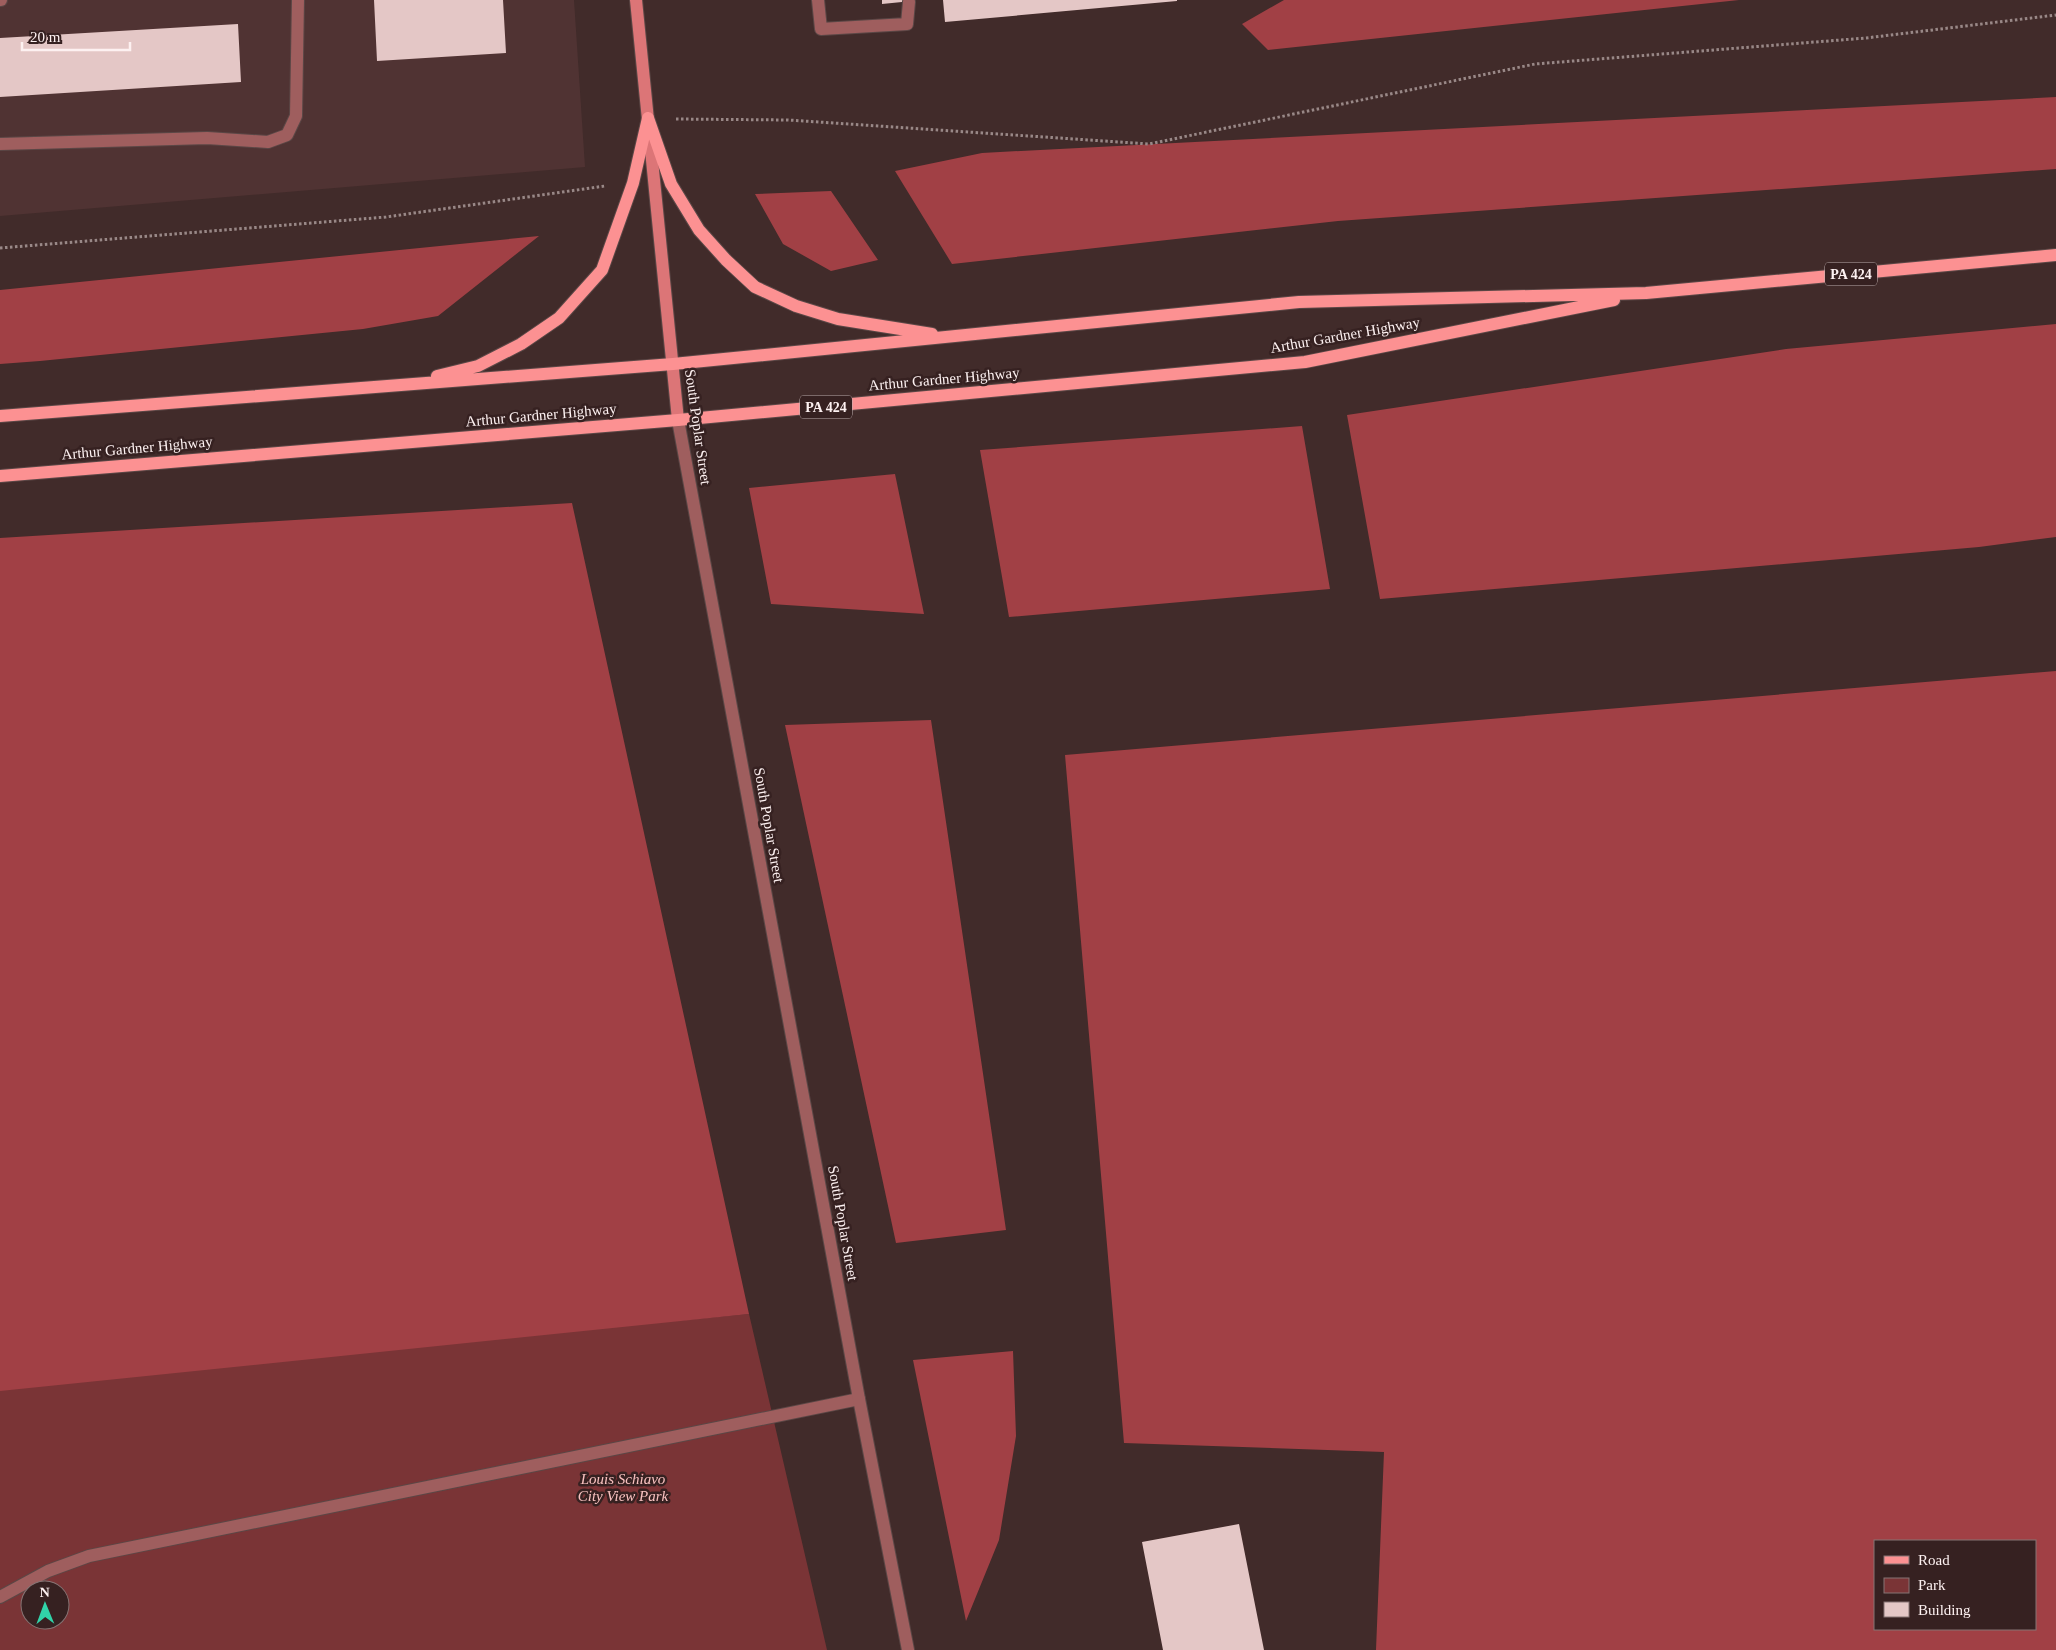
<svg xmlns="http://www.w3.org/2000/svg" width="2056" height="1650" viewBox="0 0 2056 1650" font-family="Georgia,serif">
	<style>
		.built { fill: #503333 }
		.green { fill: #7a3436; fill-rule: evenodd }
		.forest { fill: #a14045; fill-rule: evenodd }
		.building { fill: #e4c7c6 }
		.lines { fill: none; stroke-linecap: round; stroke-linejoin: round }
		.service-casing { stroke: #5b4746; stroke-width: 14 }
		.minor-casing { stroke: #5b4746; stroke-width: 14 }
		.tertiary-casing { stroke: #5b4746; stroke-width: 14 }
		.secondary-casing { stroke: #5b4746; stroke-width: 14 }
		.primary-casing { stroke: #5b4746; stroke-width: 14 }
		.path { stroke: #998887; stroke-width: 3; stroke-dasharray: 2.5 2.5; stroke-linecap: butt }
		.service { stroke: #9f5e5e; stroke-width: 12 }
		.minor { stroke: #9f5e5e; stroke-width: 12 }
		.tertiary { stroke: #9f5e5e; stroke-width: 12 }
		.secondary { stroke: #dc7577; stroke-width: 12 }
		.primary { stroke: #fc9192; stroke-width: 12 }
		.labels { text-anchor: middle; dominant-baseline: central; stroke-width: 5; stroke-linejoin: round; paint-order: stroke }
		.shield { fill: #362121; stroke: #c1b3b3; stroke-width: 1 }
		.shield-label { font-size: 14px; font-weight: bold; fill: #fdf1f1 }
		.street-label { font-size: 15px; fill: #fdf1f1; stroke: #362121 }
		.park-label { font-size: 15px; font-style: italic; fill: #f9c2c0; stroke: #362121 }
	</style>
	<rect width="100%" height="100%" fill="#412b2a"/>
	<path class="built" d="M0,0H574L585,167L0,216Z"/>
	<path class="green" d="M749,1314L827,1650H0V1385ZM30,1590H60V1620H30Z"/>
	<path class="forest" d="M1284,0H1739L1268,50L1242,24Z
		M2056,97V169L1338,221L952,264L895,171L982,153Z
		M831,191L878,260L831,271L783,244L755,194Z
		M539,236L438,316L363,329L40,361L0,364V290Z
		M2056,324V537L1979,547L1380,599L1347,415L1786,349Z
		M1302,426L1330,589L1009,617L980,450Z
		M895,474L924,614L771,604L749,488Z
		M572,503L749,1314L0,1391V538Z
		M2056,671V1650H1376L1384,1452L1124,1443L1065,755ZM1875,1541H2035V1629H1875Z
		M931,720L1006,1230L896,1243L785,725Z
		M1013,1351L1016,1436L999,1540L966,1621L913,1360Z"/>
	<path class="building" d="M374,0H503L506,53L377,61Z
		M882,0H911L912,1L882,4Z
		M943,0H1177V1L945,22Z
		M238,24L241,82L0,97V38Z
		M1239,1524L1264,1650H1163L1142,1542Z"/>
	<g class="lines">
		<g class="service-casing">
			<path id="service" d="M818,0L821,29L907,24L909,2
				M0,144L207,138L268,142L287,135L296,116L298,0
				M0,1597L48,1571L89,1556L859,1399"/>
		</g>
		<g class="minor-casing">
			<path id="minor" d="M0,0H1"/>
		</g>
		<g class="tertiary-casing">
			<path id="tertiary" d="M678,420L859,1399L908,1650"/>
		</g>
		<g class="secondary-casing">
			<path id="secondary" d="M636,0L678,420"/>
		</g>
		<g class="primary-casing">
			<path id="primary" d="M648,118L671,184L699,230L726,260L755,287L796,306L838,319L932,334
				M437,376L478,366L521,344L559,318L602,270L633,183L648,118
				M0,416L673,364L1299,302L1646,293L2056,255
				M0,476L678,420L1305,362L1614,300"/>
		</g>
		<path class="path" d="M676,119L788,120L1149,144L1535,64L1866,38L2056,15
			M0,248L386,217L605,186"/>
		<use href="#service" class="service"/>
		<use href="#minor" class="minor"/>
		<use href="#tertiary" class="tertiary"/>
		<use href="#secondary" class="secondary"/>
		<use href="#primary" class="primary"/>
	</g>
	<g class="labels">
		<g class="shield">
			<rect x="1825" y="262.5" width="52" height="23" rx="4"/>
			<rect x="800" y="395.5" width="52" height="23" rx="4"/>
		</g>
		<g class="shield-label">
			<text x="1851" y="274">PA 424</text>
			<text x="826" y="407">PA 424</text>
		</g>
		<g class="street-label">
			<text transform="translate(1345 335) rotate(-10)">Arthur Gardner Highway</text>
			<text transform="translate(944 379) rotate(-5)">Arthur Gardner Highway</text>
			<text transform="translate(541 415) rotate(-5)">Arthur Gardner Highway</text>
			<text transform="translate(698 427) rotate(82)">South Poplar Street</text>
			<text transform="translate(137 448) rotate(-5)">Arthur Gardner Highway</text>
			<text transform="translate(769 825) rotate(80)">South Poplar Street</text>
			<text transform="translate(843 1223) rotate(80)">South Poplar Street</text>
		</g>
		<g class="park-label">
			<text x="623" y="1479">Louis Schiavo<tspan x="623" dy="17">City View Park</tspan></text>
		</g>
	</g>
	<rect x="1874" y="1540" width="162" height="90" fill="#362121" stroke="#867474"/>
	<rect x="1884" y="1556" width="25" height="8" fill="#fc9192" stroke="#867474"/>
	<text x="1918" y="1565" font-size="15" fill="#fdf1f1">Road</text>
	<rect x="1884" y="1578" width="25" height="15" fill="#7a3436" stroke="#867474"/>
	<text x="1918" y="1590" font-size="15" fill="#fdf1f1">Park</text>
	<rect x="1884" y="1602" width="25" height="15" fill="#e4c7c6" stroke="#867474"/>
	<text x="1918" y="1615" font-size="15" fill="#fdf1f1">Building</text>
	<g transform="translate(45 1605) rotate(359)"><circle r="24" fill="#362121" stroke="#867474"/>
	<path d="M0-4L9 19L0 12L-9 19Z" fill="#31d4a9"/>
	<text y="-8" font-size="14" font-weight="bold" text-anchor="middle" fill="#fdf1f1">N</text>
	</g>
	<path d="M22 42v8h108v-8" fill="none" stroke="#fdf1f1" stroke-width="2.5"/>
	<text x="30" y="42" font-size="15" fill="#fdf1f1" stroke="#362121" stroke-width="4" paint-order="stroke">20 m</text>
</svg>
